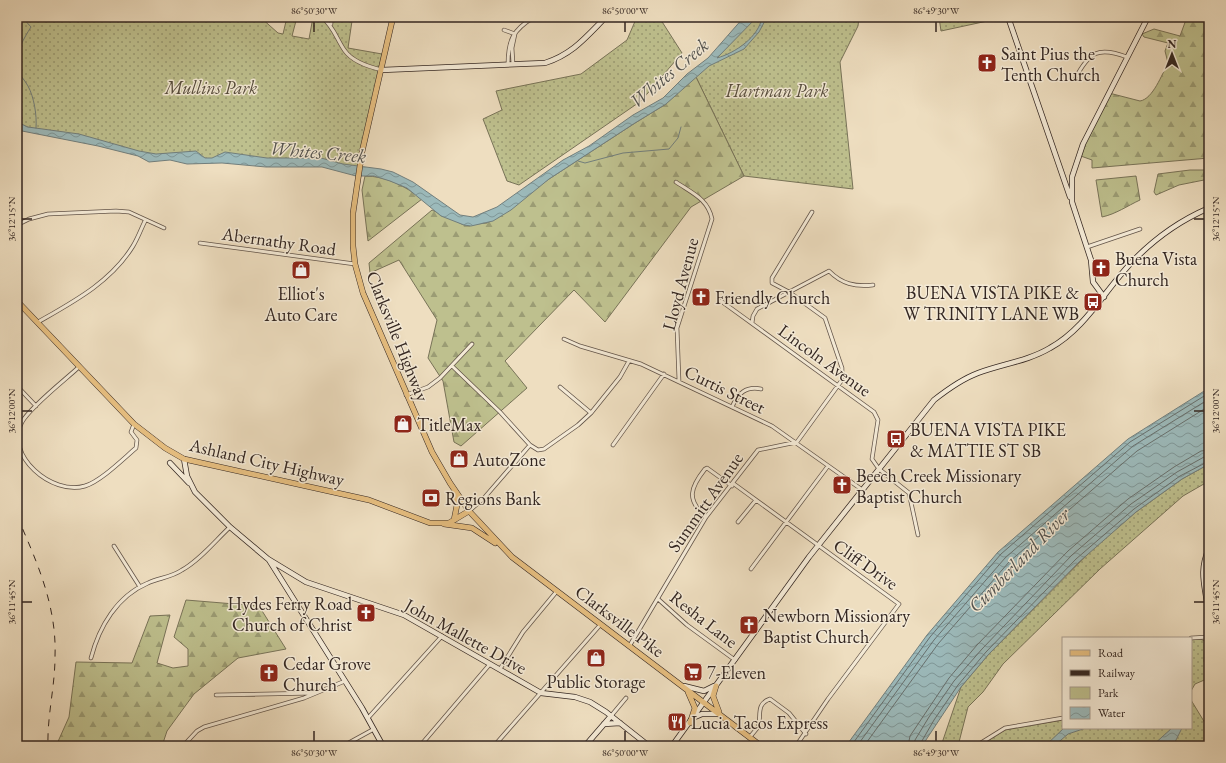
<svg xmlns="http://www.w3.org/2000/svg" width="1226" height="763" viewBox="0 0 1226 763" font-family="'EB Garamond',serif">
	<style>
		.green { fill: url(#green-dots); stroke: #787358 }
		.forest { fill: url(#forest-firs); stroke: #787358 }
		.water { fill: url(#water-waves); stroke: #727f7d }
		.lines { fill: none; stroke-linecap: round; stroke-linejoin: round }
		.shore { stroke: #68706e; stroke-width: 1 }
		.stream { stroke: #727f7d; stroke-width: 1 }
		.street-casing { stroke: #625449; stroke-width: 4.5 }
		.secondary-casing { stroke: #332621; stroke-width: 6 }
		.primary-casing { stroke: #332621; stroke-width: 6 }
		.street { stroke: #f4ead6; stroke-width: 3 }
		.secondary { stroke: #f4ead6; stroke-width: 4.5 }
		.primary { stroke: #e7bf80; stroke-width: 5 }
		.rail { stroke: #332621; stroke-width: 1; stroke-dasharray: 7 7; stroke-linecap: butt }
		.ticks { fill: none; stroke: #332621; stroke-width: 1.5 }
		.labels { text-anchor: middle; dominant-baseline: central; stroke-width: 3; stroke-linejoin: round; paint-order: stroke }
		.poi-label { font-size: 18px; fill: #332621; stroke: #f4ead6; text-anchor: start }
		.park-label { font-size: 18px; font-style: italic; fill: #564c3c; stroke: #f4ead6 }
		.street-label { font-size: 18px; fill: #332621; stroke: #f4ead6 }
		.water-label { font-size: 19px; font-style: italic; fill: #52524f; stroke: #f4ead6 }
		.neatline { fill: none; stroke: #332621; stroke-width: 1.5 }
		.ticks-label { font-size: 10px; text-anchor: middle; fill: #332621 }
	</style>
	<defs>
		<pattern id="green-dots" width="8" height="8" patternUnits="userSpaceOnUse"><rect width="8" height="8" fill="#bec08e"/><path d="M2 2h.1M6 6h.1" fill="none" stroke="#9b9c74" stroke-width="1.8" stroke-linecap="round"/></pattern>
		<pattern id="forest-firs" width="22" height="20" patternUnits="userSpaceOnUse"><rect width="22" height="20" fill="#bec08e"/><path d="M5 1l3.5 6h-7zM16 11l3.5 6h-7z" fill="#9b9c74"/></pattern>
		<pattern id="water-waves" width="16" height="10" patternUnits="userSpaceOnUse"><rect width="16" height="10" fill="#9cbabb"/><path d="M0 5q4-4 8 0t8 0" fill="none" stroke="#809798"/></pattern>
	</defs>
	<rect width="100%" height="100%" fill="#eedec0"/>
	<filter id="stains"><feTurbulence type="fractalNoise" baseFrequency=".005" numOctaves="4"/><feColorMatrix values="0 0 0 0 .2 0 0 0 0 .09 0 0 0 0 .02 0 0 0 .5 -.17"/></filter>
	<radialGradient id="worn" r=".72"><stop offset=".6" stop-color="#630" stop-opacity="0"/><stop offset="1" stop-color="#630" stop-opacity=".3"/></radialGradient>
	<path class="green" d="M17,17H260L278,33L283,34L287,17H297L292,36L309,39L313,17H333L352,21L348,48L382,54L359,168L149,155L17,125Z
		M639,17H659L682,53L641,101L519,185L507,181L483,119L502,110L496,91L581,74L627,40L636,19Z
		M756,17H859L858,26L840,62L853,189L744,176L695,75Z
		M939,17H1006L941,31Z
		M1209,464V481L1183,496L1100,569L1003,664L983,692L968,707L958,746H941L961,687L988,655L1095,547L1136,512L1182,479Z
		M1191,640L1200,639L1205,641L1204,661L1209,678L1195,684L1191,691Z
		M1191,700L1205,723L1206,746H979L1005,730L1063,720V728H1191Z"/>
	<path class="forest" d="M1187,17H1209V158L1092,168V160L1078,155L1109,93L1140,101C1153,99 1162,74 1168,63L1165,51L1168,43L1144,37L1142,34L1154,29L1180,36Z
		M695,75L744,176L691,207L605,322L574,290L505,361L527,388L461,446L454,442L443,381L428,358L437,320L399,260L370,273L369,263L432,210L464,225L487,223L549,179L635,123L666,104Z
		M1190,170H1209V179L1179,185L1156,195L1154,192L1158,174Z
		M365,176C386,176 405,186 422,199L368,241L362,190Z
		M1136,176L1140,200C1127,206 1116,214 1102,217L1096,180Z
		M186,600L259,606L286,649L238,658L194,694L167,731L162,746H56L69,717L76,662L132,663L150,616L170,615L157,663L173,668L188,666V649L174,637Z"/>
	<path class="water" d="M744,17H757L717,58C735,53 759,37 762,17H767L759,32L744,49L709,66L666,104L635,123L549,179L511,210L493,221L471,226L464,225L441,216L407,188L390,181L374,176H356L322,167H266L222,163L187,164L170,160L149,162L138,156L98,146L17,130V122L28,127L79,134L139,151L156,154L196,151L205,158H212L225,152L267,158H321L343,164L381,169L393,172L413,182L460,215L473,217L497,207L563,160L589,146L633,115L663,98L687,74L708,58Z
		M1209,388V464L1182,479L1136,512L1079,562L988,655L961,687L922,746H846L927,635L998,552L1128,439Z
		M1064,728H1086L1068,734L1054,746H1045Z
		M1172,728H1182L1173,746H1152Z"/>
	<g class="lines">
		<path class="shore" d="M851,746L930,637L1001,554L1130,442L1209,393
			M857,746L934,640L1005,558L1133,446L1209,399
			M864,746L938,644L1009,562L1137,451L1209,406
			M908,746L910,736L949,678L977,645L1068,551L1128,499L1174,467L1201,451L1209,450
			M914,746L915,740L929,717L954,681L982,649L1072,555L1131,504L1177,472L1204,457L1209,456
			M919,746L934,720L958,685L986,652L1076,559L1134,509L1180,476L1209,461"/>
		<path class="stream" d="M22,17L31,27C24,38 15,53 17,67C19,75 24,79 28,86C34,97 37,115 36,128
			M578,161L585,163L623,153L669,149L678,138L681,127"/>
		<g class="street-casing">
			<path id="street" d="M322,17C334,27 337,40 345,51C353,62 369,67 382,70
				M1009,20L1019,17
				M331,24V20L333,17
				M504,30L515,34
				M508,64C508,40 513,30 534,17
				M513,64L512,48L515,34
				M1075,79C1089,52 1098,46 1127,57
				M676,182C692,193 708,199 712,219L677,328L679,381
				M17,225L29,219L48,214L116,211L129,212L164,228
				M200,243L355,264
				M1087,247L1140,229
				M721,301L874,412L878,420L872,459L879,469L909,493L918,535
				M38,322C73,302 111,282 133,246C138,238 141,229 145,221
				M752,323L753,316L757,309L829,271C842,284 855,287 873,285
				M564,339L580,346L641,364L772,426L861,489
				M452,366L500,412L530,445
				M79,367C66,379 30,407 22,422C4,455 52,496 85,486C101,481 123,459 136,448L137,440L131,432L134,424
				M17,386L36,406
				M560,387L591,413
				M406,395L428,387L440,378L472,344
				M732,407C738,393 746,386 761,389
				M613,445L664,374
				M734,484L899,604L828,699L796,746
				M469,511L484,498L530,445L538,450L544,449L578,425L591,413L620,377L629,361
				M706,517C686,500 690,488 705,469L707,468L732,486
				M738,522L756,500
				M114,546L140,587
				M751,569L828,466
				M658,599L687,625L735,660
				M1191,638L1208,637
				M630,645L706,517L758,450L797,442L842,380V368L825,318L789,292L772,283V278L812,212
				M91,658C99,627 117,596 148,583C159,578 172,577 182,570C200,560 215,541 230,527
				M500,669L523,632L557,591
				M216,695L316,693
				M611,716L626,698
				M368,718L442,636
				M750,737C752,734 756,730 758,727C762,717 755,704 770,699L789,713L806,734
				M183,746L197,731L204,727L304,698L345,681
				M343,746L374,729
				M420,746L490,664
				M494,746L601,624
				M976,746L1005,728L1063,718"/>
		</g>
		<g class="secondary-casing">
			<path id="secondary" d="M1008,17L1070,197
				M382,70L545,63C573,54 586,37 606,17
				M1104,297L1093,282L1091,260L1072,202V177L1083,144L1148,17
				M184,459L187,476L195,492L230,527L268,559L306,582L404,615L541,693L575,697L590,702L606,712L649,746
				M170,463L189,483
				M1209,548C1198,574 1206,586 1208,612C1209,623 1208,634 1209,646
				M269,560L362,708L383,746
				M684,686L704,691L714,686
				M695,717L702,714H718
				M604,724L620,723
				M585,746L611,716
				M672,746L809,557L934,400C948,389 962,379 978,373C1002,364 1028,361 1050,348C1085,329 1105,290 1132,262C1153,240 1181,220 1209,208"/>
		</g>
		<g class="primary-casing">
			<path id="primary" d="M393,17L362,152L353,213V246L355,264L363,293L432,452L450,483L469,511L512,557L761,746
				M17,301L134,424L165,448L184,459L369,500L430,523H449L469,511
				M454,520L457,505L455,494
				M444,524L472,528L495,543
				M716,686L713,696L719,712
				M688,692L695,708L690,723"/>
		</g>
		<use href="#street" class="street"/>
		<use href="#secondary" class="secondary"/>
		<use href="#primary" class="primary"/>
		<path class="rail" d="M17,516C37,562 57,606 55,657C55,687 47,716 48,746"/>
	</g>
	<path class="ticks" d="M314,22V32M625,22V32M936,22V32M22,219H32M1194,219H1204M22,411H32M1194,411H1204M22,602H32M1194,602H1204M314,731V741M625,731V741M936,731V741"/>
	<defs>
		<g id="church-square" transform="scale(1)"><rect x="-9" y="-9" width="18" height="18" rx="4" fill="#8f2418" stroke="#f4ead6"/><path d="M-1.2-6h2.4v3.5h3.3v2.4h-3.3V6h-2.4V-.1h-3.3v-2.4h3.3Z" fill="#fff"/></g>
		<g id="shop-square" transform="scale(1)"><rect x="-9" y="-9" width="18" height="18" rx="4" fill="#8f2418" stroke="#f4ead6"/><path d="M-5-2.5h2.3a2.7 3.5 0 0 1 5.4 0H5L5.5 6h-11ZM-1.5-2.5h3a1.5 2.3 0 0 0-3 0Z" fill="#fff"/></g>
		<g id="bus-square" transform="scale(1)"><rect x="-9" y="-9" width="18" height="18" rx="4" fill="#8f2418" stroke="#f4ead6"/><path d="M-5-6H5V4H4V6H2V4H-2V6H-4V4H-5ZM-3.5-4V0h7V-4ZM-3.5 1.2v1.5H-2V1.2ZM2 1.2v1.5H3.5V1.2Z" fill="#fff"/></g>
		<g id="bank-square" transform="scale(1)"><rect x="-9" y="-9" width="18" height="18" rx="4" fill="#8f2418" stroke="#f4ead6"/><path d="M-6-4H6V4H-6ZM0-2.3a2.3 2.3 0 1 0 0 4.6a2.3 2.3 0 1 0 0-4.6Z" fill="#fff"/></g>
		<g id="supermarket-square" transform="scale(1)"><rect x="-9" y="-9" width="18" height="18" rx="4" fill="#8f2418" stroke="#f4ead6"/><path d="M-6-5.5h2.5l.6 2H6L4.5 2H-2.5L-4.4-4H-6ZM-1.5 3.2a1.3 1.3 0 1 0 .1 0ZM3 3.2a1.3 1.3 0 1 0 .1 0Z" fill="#fff"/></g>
		<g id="restaurant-square" transform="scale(1)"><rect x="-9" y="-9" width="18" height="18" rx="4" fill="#8f2418" stroke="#f4ead6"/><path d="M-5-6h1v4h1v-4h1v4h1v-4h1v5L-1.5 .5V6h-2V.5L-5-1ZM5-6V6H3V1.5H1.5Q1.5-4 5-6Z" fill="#fff"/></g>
	</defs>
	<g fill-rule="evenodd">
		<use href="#church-square" x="987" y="63"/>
		<use href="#church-square" x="1101" y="268"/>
		<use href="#shop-square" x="301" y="270"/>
		<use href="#church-square" x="701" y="297"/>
		<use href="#bus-square" x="1093" y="302"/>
		<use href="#shop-square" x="403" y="424"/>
		<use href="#bus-square" x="896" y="439"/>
		<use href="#shop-square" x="459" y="459"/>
		<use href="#church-square" x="842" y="485"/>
		<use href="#bank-square" x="431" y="498"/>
		<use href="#church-square" x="366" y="613"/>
		<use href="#church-square" x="749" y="625"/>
		<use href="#shop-square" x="596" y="658"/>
		<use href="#supermarket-square" x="693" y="672"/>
		<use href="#church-square" x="269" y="673"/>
		<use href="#restaurant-square" x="677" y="722"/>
	</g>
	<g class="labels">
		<g class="poi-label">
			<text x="1001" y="53">Saint Pius the<tspan x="1001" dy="21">Tenth Church</tspan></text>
			<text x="1115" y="258">Buena Vista<tspan x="1115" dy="21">Church</tspan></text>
			<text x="1079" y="292" text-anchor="end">BUENA VISTA PIKE &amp;<tspan x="1079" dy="21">W TRINITY LANE WB</tspan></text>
			<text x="301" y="293" text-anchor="middle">Elliot's<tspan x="301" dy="21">Auto Care</tspan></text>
			<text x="715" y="297">Friendly Church</text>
			<text x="417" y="424">TitleMax</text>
			<text x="910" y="429">BUENA VISTA PIKE<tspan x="910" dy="21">&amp; MATTIE ST SB</tspan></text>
			<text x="473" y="459">AutoZone</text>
			<text x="856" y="475">Beech Creek Missionary<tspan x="856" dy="21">Baptist Church</tspan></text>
			<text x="445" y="498">Regions Bank</text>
			<text x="352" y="603" text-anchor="end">Hydes Ferry Road<tspan x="352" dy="21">Church of Christ</tspan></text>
			<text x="763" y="615">Newborn Missionary<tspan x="763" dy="21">Baptist Church</tspan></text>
			<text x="283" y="663">Cedar Grove<tspan x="283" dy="21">Church</tspan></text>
			<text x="707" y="672">7-Eleven</text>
			<text x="596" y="681" text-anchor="middle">Public Storage</text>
			<text x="691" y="722">Lucia Tacos Express</text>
		</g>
		<g class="park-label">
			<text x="211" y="87">Mullins Park</text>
			<text x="777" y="90">Hartman Park</text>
		</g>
		<g class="street-label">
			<text transform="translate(279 241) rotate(8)">Abernathy Road</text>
			<text transform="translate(680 284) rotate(-75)">Lloyd Avenue</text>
			<text transform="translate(398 336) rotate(68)">Clarksville Highway</text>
			<text transform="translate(825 360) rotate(36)">Lincoln Avenue</text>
			<text transform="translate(725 389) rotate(26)">Curtis Street</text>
			<text transform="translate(267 462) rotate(13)">Ashland City Highway</text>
			<text transform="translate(705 502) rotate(-55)">Summitt Avenue</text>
			<text transform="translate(866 564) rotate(35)">Cliff Drive</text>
			<text transform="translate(704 619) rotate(38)">Resha Lane</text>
			<text transform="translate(620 621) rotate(37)">Clarksville Pike</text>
			<text transform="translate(466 636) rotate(29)">John Mallette Drive</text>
		</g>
		<g class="water-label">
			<text transform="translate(669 73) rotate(-40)">Whites Creek</text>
			<text transform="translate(318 152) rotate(5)">Whites Creek</text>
			<text transform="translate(1019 560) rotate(-46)">Cumberland River</text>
		</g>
	</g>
	<rect width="1226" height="763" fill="none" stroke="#eedec0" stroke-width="44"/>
	<rect x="1062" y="637" width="130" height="92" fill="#f4ead6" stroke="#a79c8e"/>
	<rect x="1070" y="650" width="20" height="6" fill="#e7bf80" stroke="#a79c8e"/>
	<text x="1098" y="657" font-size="12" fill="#332621">Road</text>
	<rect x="1070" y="670" width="20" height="6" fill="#332621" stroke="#a79c8e"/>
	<text x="1098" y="677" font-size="12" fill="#332621">Railway</text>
	<rect x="1070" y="687" width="20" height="12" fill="#bec08e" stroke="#a79c8e"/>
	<text x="1098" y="697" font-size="12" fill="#332621">Park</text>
	<rect x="1070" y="707" width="20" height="12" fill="url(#water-waves)" stroke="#a79c8e"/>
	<text x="1098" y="717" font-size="12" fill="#332621">Water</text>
	<g transform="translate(1172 54)" stroke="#f4ead6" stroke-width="3" paint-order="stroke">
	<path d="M0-3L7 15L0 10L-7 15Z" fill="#332621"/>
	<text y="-6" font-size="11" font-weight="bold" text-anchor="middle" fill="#332621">N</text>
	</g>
	<rect x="22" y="22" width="1182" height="719" class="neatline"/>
	<g class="ticks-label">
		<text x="314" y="14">86°50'30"W</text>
		<text x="625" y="14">86°50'00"W</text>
		<text x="936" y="14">86°49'30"W</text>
		<text transform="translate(11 219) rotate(-90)" y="4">36°12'15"N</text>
		<text transform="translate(1215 219) rotate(-90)" y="4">36°12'15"N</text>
		<text transform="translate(11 411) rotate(-90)" y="4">36°12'00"N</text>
		<text transform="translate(1215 411) rotate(-90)" y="4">36°12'00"N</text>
		<text transform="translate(11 602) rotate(-90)" y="4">36°11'45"N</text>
		<text transform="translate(1215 602) rotate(-90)" y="4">36°11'45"N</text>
		<text x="314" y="756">86°50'30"W</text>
		<text x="625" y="756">86°50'00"W</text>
		<text x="936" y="756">86°49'30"W</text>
	</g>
	<rect width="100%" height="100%" filter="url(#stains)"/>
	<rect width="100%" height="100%" fill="url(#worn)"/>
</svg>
